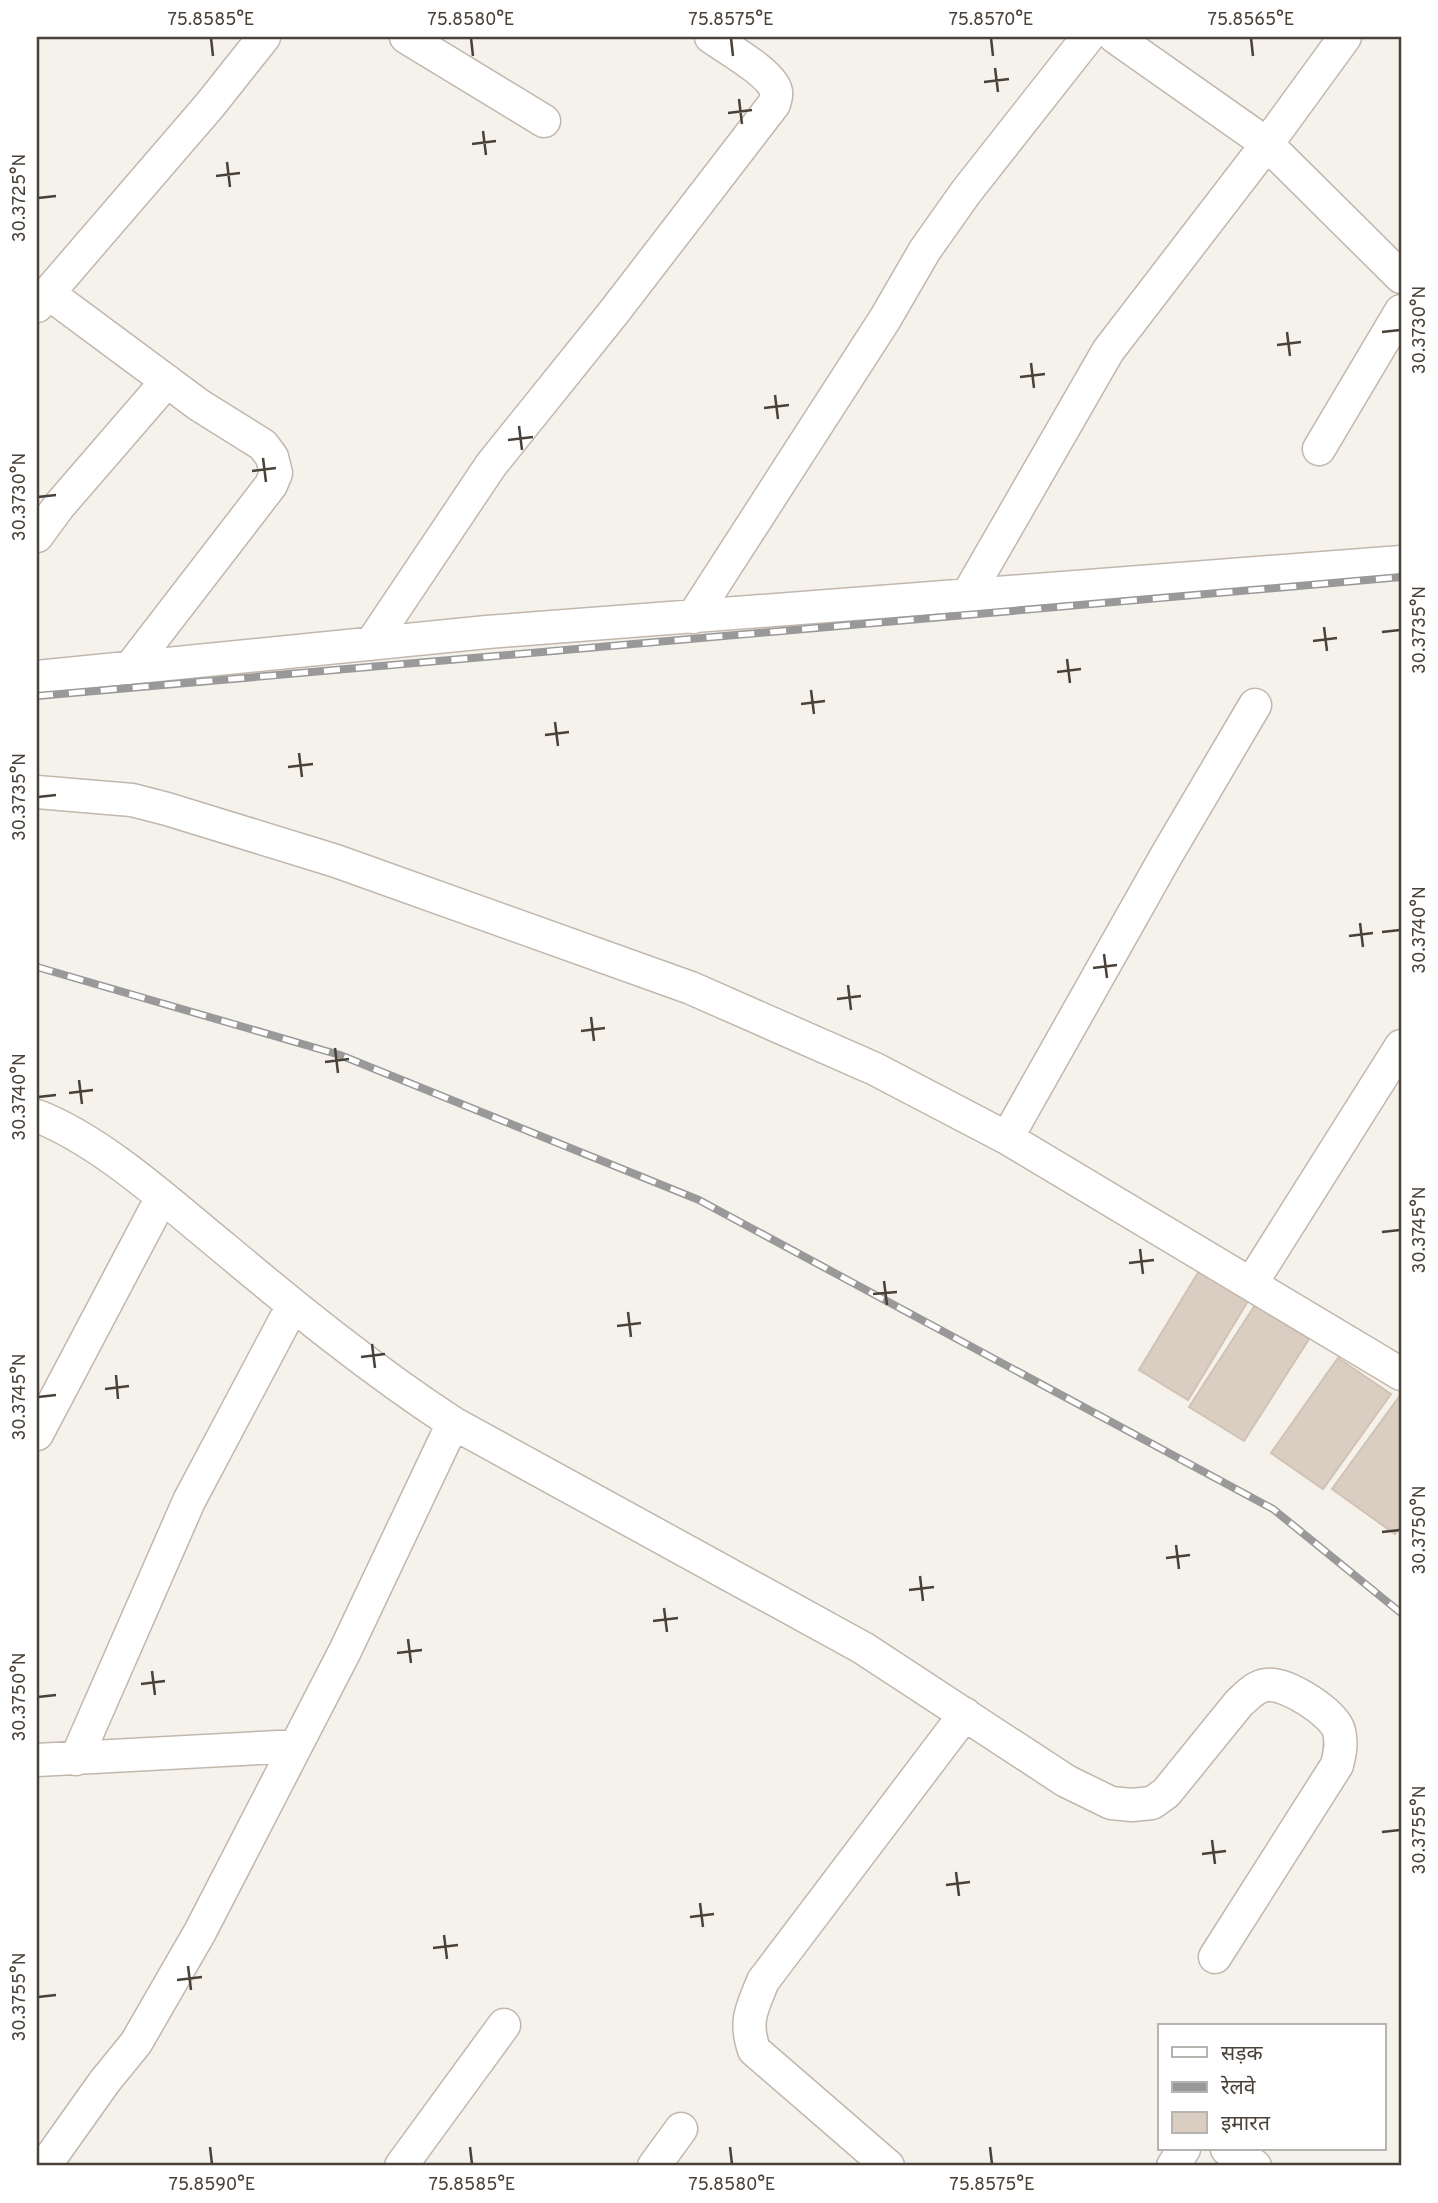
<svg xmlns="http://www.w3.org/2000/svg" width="1438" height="2203" viewBox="0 0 1438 2203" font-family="Overpass,'Noto Sans Devanagari',sans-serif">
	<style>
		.building { fill: #dacec3; stroke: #d2c2b3; stroke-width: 2 }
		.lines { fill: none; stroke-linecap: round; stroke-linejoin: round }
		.minor-casing { stroke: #c1b7ad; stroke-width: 35 }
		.minor { stroke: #fff; stroke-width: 32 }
		.rail-casing { stroke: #999; stroke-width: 8 }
		.rail { stroke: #fff; stroke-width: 5; stroke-dasharray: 16; stroke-linecap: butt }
		.ticks { fill: none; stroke: #4a4138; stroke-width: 2.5 }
		.neatline { fill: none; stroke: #4a4138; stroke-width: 2.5 }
		.ticks-label { font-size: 18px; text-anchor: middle; fill: #4a4138 }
	</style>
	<rect width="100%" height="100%" fill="#f5f1eb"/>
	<path class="building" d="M1199,1271L1248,1301L1188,1400L1139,1370Z
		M1255,1305L1309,1339L1244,1441L1189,1407Z
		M1338,1358L1391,1394L1323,1489L1271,1453Z
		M1401,1394V1526L1395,1534L1332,1489Z"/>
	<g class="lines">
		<g class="minor-casing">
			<path id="minor" d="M406,37L544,121
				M1115,37L1267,144L1401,277
				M48,293L199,405L263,445L272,457L276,473L271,485L130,668
				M37,306L210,105L264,37
				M1319,449L1401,311
				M37,536L59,506L167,381
				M967,596L1108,351L1267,144L1345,37
				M693,617L885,319L925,250L966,192L1088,37
				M371,644L491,465L614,312L774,104C775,100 777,96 776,92C775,75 725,47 711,37
				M37,677L487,632L1401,562
				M37,792L132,800L167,809L336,861L691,988L875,1069L1007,1138L1401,1374
				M37,1116C102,1141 170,1204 224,1248C298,1310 372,1370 453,1423L863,1648L1066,1781L1111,1803L1132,1805L1152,1803L1166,1793L1239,1703C1247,1696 1255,1686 1267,1685C1287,1683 1333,1712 1339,1731C1342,1743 1340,1753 1337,1765L1215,1957
				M1007,1138L1166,856L1255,705
				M1251,1284L1401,1046
				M37,1434L162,1197
				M76,1759L189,1501L293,1305
				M37,1760L296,1746
				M1227,2149L1255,2166
				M46,2164L105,2081L136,2043L200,1932L345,1651L453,1423
				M401,2166L504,2025
				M654,2166L681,2129
				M888,2166L754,2050C744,2020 752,2009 763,1981L965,1714
				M1173,2166L1184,2149"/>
		</g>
		<use href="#minor" class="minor"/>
		<g class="rail-casing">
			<path id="rail" d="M37,696L1401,577
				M37,967L340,1055L699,1200L1273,1509L1401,1613"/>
		</g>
		<use href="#rail" class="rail"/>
	</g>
	<path class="ticks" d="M211,38L213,56M471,38L473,56M731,38L733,56M991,38L993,56M1251,38L1253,56M995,68L998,92M984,82L1009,79M739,99L742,124M728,113L752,110M483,131L486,155M472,144L496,141M227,162L230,187M216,176L240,173M38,198L56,196M1287,332L1290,356M1382,332L1400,330M1277,345L1301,342M1031,363L1034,388M1020,377L1045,374M775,395L778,419M764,408L789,405M519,426L522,450M508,440L533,437M263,458L266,482M252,471L276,468M38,497L56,495M1324,627L1327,651M1382,632L1400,630M1313,641L1337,638M1067,659L1070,683M1057,672L1081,669M811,690L814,714M801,704L825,701M555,722L558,746M545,735L569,732M299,753L302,777M288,767L313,764M38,797L56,795M1360,923L1363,947M1382,932L1400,930M1349,936L1373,933M1104,954L1107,978M1093,968L1117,965M848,985L851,1010M837,999L861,996M591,1017L594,1041M581,1031L605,1028M335,1048L338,1073M325,1062L349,1059M79,1080L82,1104M69,1093L93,1090M38,1097L56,1095M1382,1232L1400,1230M1140,1249L1143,1274M1129,1263L1154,1260M884,1281L887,1305M873,1294L897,1292M628,1312L631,1337M617,1326L641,1323M372,1344L375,1368M361,1357L385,1354M116,1375L118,1399M105,1389L129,1386M38,1397L56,1395M1382,1532L1400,1530M1176,1545L1179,1569M1166,1558L1190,1555M920,1576L923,1601M909,1590L934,1587M664,1608L667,1632M653,1621L678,1618M408,1639L411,1663M397,1653L422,1650M152,1671L155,1695M141,1684L165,1681M38,1697L56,1695M1382,1832L1400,1830M1212,1840L1215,1864M1202,1854L1226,1851M956,1872L959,1896M946,1885L970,1882M700,1903L703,1927M690,1917L714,1914M444,1935L447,1959M433,1948L458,1945M188,1966L191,1990M177,1980L202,1977M38,1997L56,1995M210,2147L212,2164M470,2147L472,2164M730,2147L732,2164M990,2147L992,2164"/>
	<rect width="1438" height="2203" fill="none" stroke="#ffffff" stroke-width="77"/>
	<rect x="1158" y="2024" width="228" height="126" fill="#ffffff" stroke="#b7b3af" stroke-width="2"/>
	<rect x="1172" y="2047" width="35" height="10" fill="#ffffff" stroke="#b7b3af" stroke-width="2"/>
	<text x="1221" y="2060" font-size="21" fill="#4a4138">सड़क</text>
	<rect x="1172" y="2082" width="35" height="10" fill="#999999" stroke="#b7b3af" stroke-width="2"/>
	<text x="1221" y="2094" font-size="21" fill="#4a4138">रेलवे</text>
	<rect x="1172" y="2112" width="35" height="21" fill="#dacec3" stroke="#b7b3af" stroke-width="2"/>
	<text x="1221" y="2130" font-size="21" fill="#4a4138">इमारत</text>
	<rect x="38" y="38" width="1362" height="2126" class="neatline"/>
	<g class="ticks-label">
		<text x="211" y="25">75.8585°E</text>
		<text x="471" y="25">75.8580°E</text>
		<text x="731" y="25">75.8575°E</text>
		<text x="991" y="25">75.8570°E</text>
		<text x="1251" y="25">75.8565°E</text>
		<text transform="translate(19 198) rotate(-90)" y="6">30.3725°N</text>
		<text transform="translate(1419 330) rotate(-90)" y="6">30.3730°N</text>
		<text transform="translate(19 497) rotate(-90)" y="6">30.3730°N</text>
		<text transform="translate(1419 630) rotate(-90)" y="6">30.3735°N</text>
		<text transform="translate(19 797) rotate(-90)" y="6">30.3735°N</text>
		<text transform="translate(1419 930) rotate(-90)" y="6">30.3740°N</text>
		<text transform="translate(19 1097) rotate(-90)" y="6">30.3740°N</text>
		<text transform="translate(1419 1230) rotate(-90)" y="6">30.3745°N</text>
		<text transform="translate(19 1397) rotate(-90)" y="6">30.3745°N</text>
		<text transform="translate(1419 1530) rotate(-90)" y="6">30.3750°N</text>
		<text transform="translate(19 1697) rotate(-90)" y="6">30.3750°N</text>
		<text transform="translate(1419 1830) rotate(-90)" y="6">30.3755°N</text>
		<text transform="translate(19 1997) rotate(-90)" y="6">30.3755°N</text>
		<text x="212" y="2190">75.8590°E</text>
		<text x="472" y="2190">75.8585°E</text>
		<text x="732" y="2190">75.8580°E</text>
		<text x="992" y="2190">75.8575°E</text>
	</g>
</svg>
